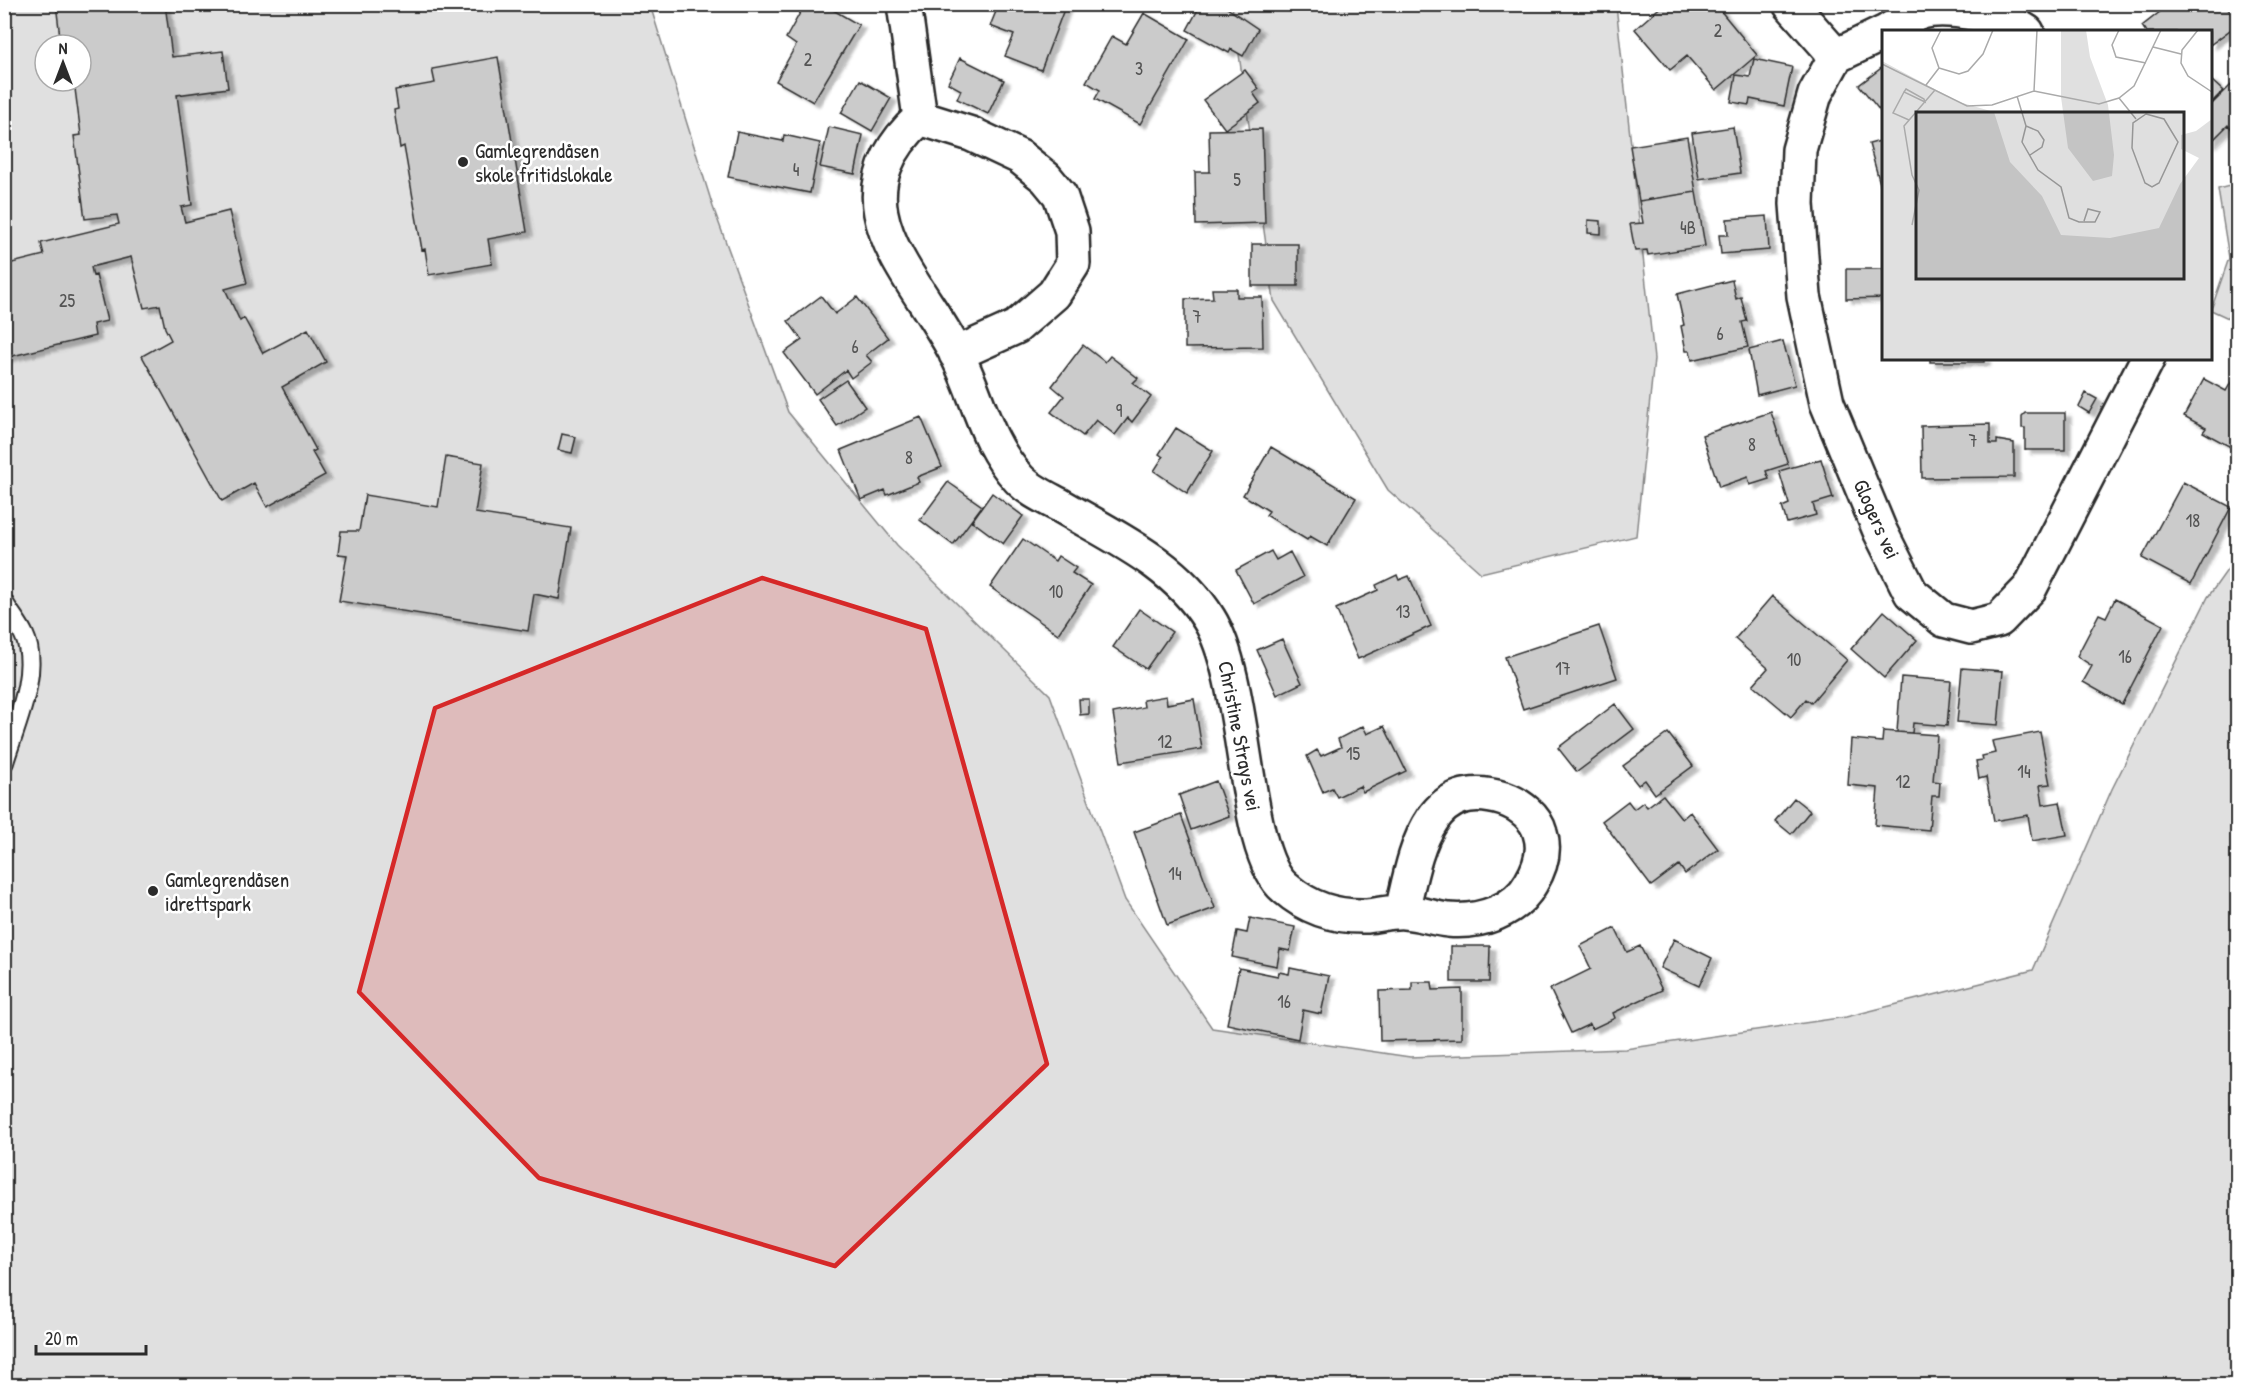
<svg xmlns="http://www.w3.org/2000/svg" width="2242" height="1390" viewBox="0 0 2242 1390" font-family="'Patrick Hand',sans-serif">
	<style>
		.green { fill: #e0e0e0; stroke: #868686; stroke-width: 1.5; fill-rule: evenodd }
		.building { fill: #cbcbcb; stroke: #2b2b2b; stroke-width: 1.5; filter: url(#shadow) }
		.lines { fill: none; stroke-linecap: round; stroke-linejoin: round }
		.service-casing { stroke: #2b2b2b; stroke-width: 22 }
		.minor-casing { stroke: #2b2b2b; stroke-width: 38 }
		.service { stroke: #fff; stroke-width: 18 }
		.minor { stroke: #fff; stroke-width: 33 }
		.marked { fill: #d62828; fill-opacity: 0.2; stroke: #d62828; stroke-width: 4.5; stroke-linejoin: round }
		.poi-dot { fill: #2b2b2b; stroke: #fff; stroke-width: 2 }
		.labels { text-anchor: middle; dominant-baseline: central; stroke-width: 5; stroke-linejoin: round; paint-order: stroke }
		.number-label { font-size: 18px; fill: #535353 }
		.poi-label { font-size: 21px; fill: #2b2b2b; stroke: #fff; text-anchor: start }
		.street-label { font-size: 21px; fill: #2b2b2b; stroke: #fff }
		.inset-road { fill: none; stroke: #aaa; stroke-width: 1.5 }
		.view { fill: #2b2b2b; fill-opacity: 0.15; stroke: #2b2b2b; stroke-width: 3 }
		.inset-edge { fill: none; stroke: #2b2b2b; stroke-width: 3 }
	</style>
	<defs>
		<filter id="shadow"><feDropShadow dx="6" dy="4" stdDeviation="1.5" flood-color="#0004"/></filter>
	</defs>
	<rect width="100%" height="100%" fill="#fff"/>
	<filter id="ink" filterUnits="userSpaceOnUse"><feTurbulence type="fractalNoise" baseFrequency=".0167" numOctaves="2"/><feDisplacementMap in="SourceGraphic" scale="12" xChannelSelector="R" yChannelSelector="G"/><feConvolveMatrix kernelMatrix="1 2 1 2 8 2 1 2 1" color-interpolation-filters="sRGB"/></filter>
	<g filter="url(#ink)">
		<path class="green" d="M5,5H650L713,207L788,412L897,545L1050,695L1125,900L1212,1028L1410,1057L1625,1049L1846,1017L2033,970L2112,789L2208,597L2237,556V1385L5,1386ZM45,45H81V81H45Z
			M1232,5H1616L1654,359L1636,536L1481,573L1388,490L1274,301Z
			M2237,184H2238L2237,322L2211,310L2229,258L2218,189Z"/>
		<path class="building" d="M56,4H165L172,57L223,51L228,88L177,95L192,205L181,207L185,222L229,211L247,283L225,289L240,321L244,318L263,353L308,329L326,362L282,387L316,450L312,452L325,475L267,507L254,483L222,501L142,356L171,340L165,328L160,305L144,308L131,257L91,267L93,276L96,275L107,321L93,324L95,336L4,358V265L44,255L41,243L119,224L117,215L85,219L74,136L81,135L74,81H81V45H61Z
			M805,4H823L859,25L813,102L776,81L796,45L786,38Z
			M999,4H1066L1041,70L1005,56L1014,35L990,26Z
			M1201,4H1221L1258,29L1243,56L1231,49L1229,53L1187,30Z
			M1664,4H1715L1757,55L1716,90L1687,56L1670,70L1635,29Z
			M2170,4H2225L2238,24L2210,45V32H2146L2142,26Z
			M1144,13L1189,39L1140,124L1095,99L1100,90L1086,82L1112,36L1126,44Z
			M498,57L527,232L488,239L492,264L429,275L425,249L422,250L404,146L400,148L394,110L398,109L395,90L435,83L432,69Z
			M960,58L1004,80L988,114L957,99L961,90L948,83Z
			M1754,59L1792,67L1784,106L1750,99L1749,105L1731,102L1736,75L1750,77Z
			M1884,66V116L1859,85Z
			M1245,70L1259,89L1253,93L1260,103L1225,129L1203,100Z
			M2210,79L2223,91L2210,104Z
			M860,80L891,98L872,131L841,113Z
			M2231,85L2234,88L2238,85V131L2236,133L2228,125L2210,143V106Z
			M829,127L863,135L855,174L820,167Z
			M1733,127L1740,173L1699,179L1692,133Z
			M1262,129L1265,223L1196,225L1195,172H1210L1209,130Z
			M737,132L783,141L784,135L820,143L810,193L728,177Z
			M1687,137L1696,192L1639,201L1630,146Z
			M1884,140V198L1869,144Z
			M1696,192L1705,246L1648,255L1647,250L1635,251L1630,224L1643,223L1639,201Z
			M1767,216L1769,250L1721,254L1719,235H1728L1727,219Z
			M1588,220L1601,221V234L1588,233Z
			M1252,244H1298V286H1252Z
			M1846,269H1884V298L1846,299Z
			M1732,280L1736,299L1741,297L1747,321L1742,322L1748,347L1692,360L1690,351H1686L1681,326L1684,325L1677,294Z
			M1212,289H1237V297H1262L1263,347L1185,348V299L1213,298Z
			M821,296L835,314L857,297L888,338L866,355L872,362L851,378L846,370L815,394L784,353L802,340L788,321Z
			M1783,341L1795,385L1757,395L1749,350Z
			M1083,345L1105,362L1110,356L1138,378L1133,383L1151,397L1132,422L1128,418L1115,435L1096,420L1083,436L1051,412L1064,396L1052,386Z
			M1930,358H1984V362H1930Z
			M2238,370V451L2203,432L2206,428L2184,416L2204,379L2226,391Z
			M846,380L865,407L837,426L818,399Z
			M2086,393L2097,399L2089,413L2079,407Z
			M1771,412L1788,464L1766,471L1769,479L1750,485L1748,477L1719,487L1702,435Z
			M2025,413H2065V450H2025V428H2022V416Z
			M921,417L942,467L917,477L919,482L887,495L885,490L861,500L841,450Z
			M1990,424V444H1997V440L2014,443V477L1922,478L1921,426Z
			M1176,428L1213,451L1187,493L1154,471L1163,457L1159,454Z
			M562,434L576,437L572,453L558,450Z
			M1271,447L1356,498L1327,546L1310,536L1307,540L1266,515L1269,511L1243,495Z
			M446,457L483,463L475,513L571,528L559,599L534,594L528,631L339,601L347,555L338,554L341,531H359L365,495L438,507Z
			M1821,459L1833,498L1813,504L1816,515L1787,523L1782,507L1789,504L1779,471Z
			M948,482L982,506L953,545L920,520Z
			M2183,482L2231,507L2191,584L2142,558Z
			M992,493L1023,516L1003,544L972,521Z
			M1023,539L1055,561L1058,556L1076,568L1072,573L1091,585L1058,634L990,587Z
			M1271,551L1276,560L1290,552L1303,577L1254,604L1236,570Z
			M1397,575L1399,580L1409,576L1431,626L1358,659L1336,609L1378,590L1376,585Z
			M1772,596L1847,660L1811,703L1806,699L1791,717L1753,685L1768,668L1735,639Z
			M2115,599L2163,625L2122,704L2083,682L2092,666L2077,656L2099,614L2106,617Z
			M1139,609L1172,632L1146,669L1113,647Z
			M1884,611L1917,640L1884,678L1851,649Z
			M1599,626L1617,678L1523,709L1505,657Z
			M1282,639L1302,683L1277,695L1257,650Z
			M1962,668L2003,671L1998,725L1957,722Z
			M1901,677L1951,681L1947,726L1913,723L1912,733L1897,732Z
			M1166,696L1167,704L1194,699L1202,749L1121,762L1113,713L1144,707L1143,700Z
			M1079,699H1089V714L1080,715Z
			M1615,704L1634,729L1577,772L1558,748Z
			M1363,726L1367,734L1384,726L1406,771L1363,792L1360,786L1337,797L1332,788L1323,792L1307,756L1317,750L1321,756L1341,747L1338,739Z
			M1883,731L1937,735L1933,781L1940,782L1939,796H1932L1929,830L1875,825L1878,788L1848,785L1851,739L1882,742Z
			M2040,732L2050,784L2040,785L2043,805L2060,802L2067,835L2032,841L2028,815L1994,821L1986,777L1979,779L1976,761L1983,760L1982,756L1995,753L1992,741Z
			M1668,733L1693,766L1655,794L1645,780L1638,785L1623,766Z
			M1216,781L1229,816L1191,830L1179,795Z
			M1663,795L1682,819L1690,812L1718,849L1685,874L1679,865L1651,886L1602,821L1628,801L1634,809L1643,802L1647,807Z
			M1794,798L1810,811L1791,834L1775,821Z
			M1181,815L1215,908L1167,925L1134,832Z
			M1250,918L1295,927L1290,951L1280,949L1277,966L1232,957L1237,931L1247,933Z
			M1615,928L1627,952L1640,946L1662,990L1613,1013L1615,1018L1592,1029L1590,1024L1571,1033L1550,989L1591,969L1580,946Z
			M1674,939L1712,958L1699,986L1660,968Z
			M1451,946H1490L1489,982H1451Z
			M1239,968L1278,976L1279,972L1289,974L1290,968L1329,976L1321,1014L1303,1010L1298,1039L1227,1024Z
			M1412,982H1432L1433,990L1462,989V1039L1380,1041L1379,991L1412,990Z"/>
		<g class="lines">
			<g class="service-casing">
				<path id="service" d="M4,603C10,614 19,624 24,635C41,670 15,726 4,762"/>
			</g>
			<g class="minor-casing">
				<path id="minor" d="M904,4L920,118L971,134L1020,157L1046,178L1060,195L1072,231L1073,264L1054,294L1016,327L956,354
					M1790,4L1836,56
					M1886,32C1896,26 1908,17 1919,13C1946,4 2004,17 2027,32
					M1884,33L1836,56L1815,94L1799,150L1797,204L1804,296L1827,403L1880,531L1911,593L1944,620L1971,627L1999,620L2030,588L2148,358
					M920,118C828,202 915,274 956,353C979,397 984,441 1019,479C1030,491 1049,499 1063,507C1116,538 1176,565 1209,619C1249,683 1241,852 1285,888C1309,909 1335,917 1367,916C1379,915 1392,911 1404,912C1419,913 1433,918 1448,920C1480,923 1516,911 1531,883C1540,868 1546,851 1540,833C1536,817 1519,804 1504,799C1426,774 1415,857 1402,911"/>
			</g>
			<use href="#service" class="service"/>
			<use href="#minor" class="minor"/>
		</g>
	</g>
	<path class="marked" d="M762,578L926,629L1047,1064L835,1266L539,1178L359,992L435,708Z"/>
	<g class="poi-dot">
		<circle cx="463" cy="162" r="6"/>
		<circle cx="153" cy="891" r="6"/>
	</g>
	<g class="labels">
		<g class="number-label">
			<text x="1718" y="30">2</text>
			<text x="808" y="59">2</text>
			<text x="1139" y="68">3</text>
			<text x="796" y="169">4</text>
			<text x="1237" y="179">5</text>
			<text x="1688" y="227">4B</text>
			<text x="67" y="300">25</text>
			<text x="1197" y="316">7</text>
			<text x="1720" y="333">6</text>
			<text x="855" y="346">6</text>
			<text x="1119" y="410">9</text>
			<text x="1973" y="440">7</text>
			<text x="1752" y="444">8</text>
			<text x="909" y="457">8</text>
			<text x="2193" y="520">18</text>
			<text x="1056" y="591">10</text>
			<text x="1403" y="611">13</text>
			<text x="2125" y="656">16</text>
			<text x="1794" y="659">10</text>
			<text x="1563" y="668">17</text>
			<text x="1165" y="741">12</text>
			<text x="1353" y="753">15</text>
			<text x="2024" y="771">14</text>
			<text x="1903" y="781">12</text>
			<text x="1175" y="873">14</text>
			<text x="1284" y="1001">16</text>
		</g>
		<g class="poi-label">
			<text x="475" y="150">Gamlegrendåsen<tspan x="475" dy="24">skole fritidslokale</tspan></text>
			<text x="165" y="879">Gamlegrendåsen<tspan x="165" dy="24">idrettspark</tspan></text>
		</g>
		<g class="street-label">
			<text transform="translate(1877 519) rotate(66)">Glogers vei</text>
			<text transform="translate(1240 736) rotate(79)">Christine Strays vei</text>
		</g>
	</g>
	<g transform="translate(1882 30)">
		<rect width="330" height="330" fill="#fff"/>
		<path d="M179,0H204L208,27L226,75L232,125L230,146L211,151L186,118L179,67ZM0,31L77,72L112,82L128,132L160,166L179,205L228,208L277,198L298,154L317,128L299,119V105L314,101L330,89V330H0Z" fill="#e0e0e0"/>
		<path class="inset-road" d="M237,0L230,15L234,27L264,33M316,0L300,20L299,33L306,46L330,62M0,9V29M271,17L299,24M0,34L85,76L110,75L152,61L217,74L237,68L252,56L279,0M57,38L77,44L86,41L101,24L111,0M57,38L50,18L59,0M44,55L57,38M24,59L42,69L43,72L22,62ZM152,61L155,0M22,62L11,83L27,90M135,66L144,96L156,101L162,110L160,117L148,125M237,68L254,89M264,84L282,89L296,112L277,153L270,157L263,153L250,118L251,93ZM144,96L140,112L156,140L179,157L187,188L197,192H213L218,182L206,179L202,191M30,195L37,160L30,145L22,96L53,60"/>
		<path class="view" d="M34,82H302V249H34Z"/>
		<rect width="330" height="330" class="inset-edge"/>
	</g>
	<rect width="2242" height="1390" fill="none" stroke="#fff" stroke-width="24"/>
	<rect x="12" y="12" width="2218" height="1366" fill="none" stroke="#2b2b2b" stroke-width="2" filter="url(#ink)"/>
	<g transform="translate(63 63)"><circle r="28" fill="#ffffff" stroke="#aaaaaa" stroke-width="1.5"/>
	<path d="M0-4.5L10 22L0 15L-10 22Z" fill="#2b2b2b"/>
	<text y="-9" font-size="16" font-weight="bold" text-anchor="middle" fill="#2b2b2b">N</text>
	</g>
	<path d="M36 1345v9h110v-9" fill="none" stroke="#2b2b2b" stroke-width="3"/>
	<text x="45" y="1345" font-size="18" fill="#2b2b2b" stroke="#ffffff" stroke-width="4.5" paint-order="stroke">20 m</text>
</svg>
